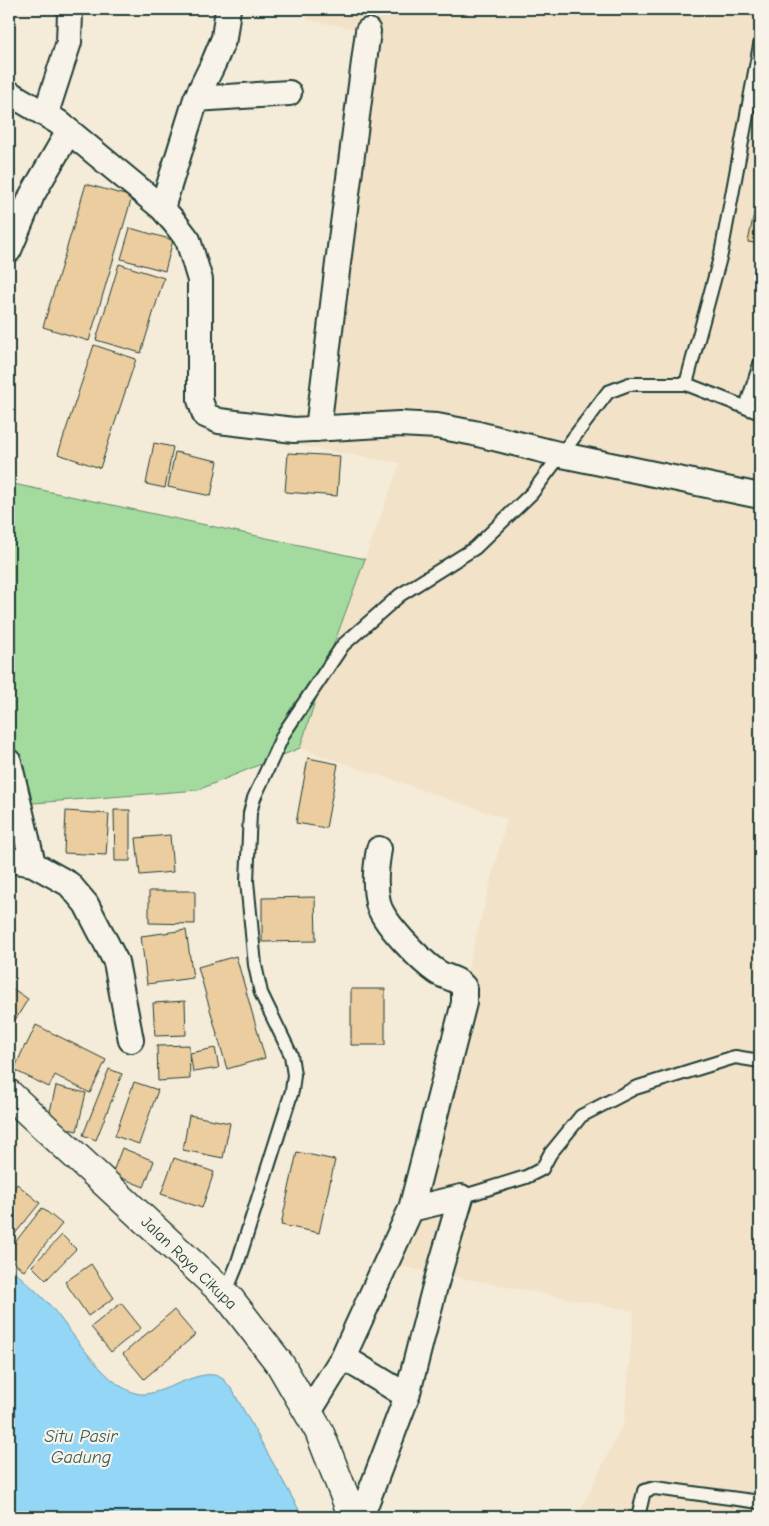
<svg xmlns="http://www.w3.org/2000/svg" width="769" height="1526" viewBox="0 0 769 1526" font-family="'Comic Neue',sans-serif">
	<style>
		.built { fill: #f2e2c8 }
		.green { fill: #a3da9e; stroke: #618c69 }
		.water { fill: #94d6f6; stroke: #6599a8 }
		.building { fill: #eccd9f; stroke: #1f3d34 }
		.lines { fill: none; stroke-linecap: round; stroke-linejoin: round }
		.service-casing { stroke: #1f3d34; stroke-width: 16 }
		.minor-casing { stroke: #1f3d34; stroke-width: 28 }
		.secondary-casing { stroke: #1f3d34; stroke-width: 31 }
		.service { stroke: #f7f3e8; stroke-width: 12 }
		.minor { stroke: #f7f3e8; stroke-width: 24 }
		.secondary { stroke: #f7f3e8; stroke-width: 28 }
		.labels { text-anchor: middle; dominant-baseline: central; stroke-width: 4.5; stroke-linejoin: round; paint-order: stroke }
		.street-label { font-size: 16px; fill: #1f3d34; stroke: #f7f3e8 }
		.water-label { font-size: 18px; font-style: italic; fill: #365c5b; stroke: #f7f3e8 }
	</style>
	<rect width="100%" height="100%" fill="#f5ebd9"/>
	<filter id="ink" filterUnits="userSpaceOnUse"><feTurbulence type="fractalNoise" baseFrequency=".02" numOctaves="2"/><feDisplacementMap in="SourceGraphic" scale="10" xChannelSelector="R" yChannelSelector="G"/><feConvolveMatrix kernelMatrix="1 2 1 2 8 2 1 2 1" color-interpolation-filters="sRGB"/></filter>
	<g filter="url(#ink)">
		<path class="built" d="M309,9H760V1517H577L624,1422L634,1311L389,1264L437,1087L507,819L300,748L332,649L400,463L301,446L363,30L307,20Z
			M9,1136L19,1146L9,1158Z"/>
		<path class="green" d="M9,483L365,559L332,649L300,748L198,790L9,805Z"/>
		<path class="water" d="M9,1266C22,1279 36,1290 48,1303C71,1329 102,1383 135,1393C159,1401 202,1362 223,1379C226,1382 230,1387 233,1391L303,1517H9Z"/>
		<path class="building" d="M86,184L132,197L89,341L43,327Z
			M760,184V244L748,242Z
			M130,228L173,240L165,271L121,259Z
			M119,264L164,278L141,353L96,340Z
			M94,345L136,359L100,468L58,454Z
			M154,443L173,447L165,488L146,484Z
			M175,452L218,461L211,496L168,487Z
			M288,453L340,456L337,496L285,492Z
			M308,758L338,764L326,828L296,823Z
			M114,810H130V861H115Z
			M66,811L109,814L106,855L64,853Z
			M170,835L173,872L140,875L136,838Z
			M149,891H195V924L149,923Z
			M315,897L316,941L262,942V898Z
			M186,930L193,978L147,984L141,936Z
			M236,956L265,1058L227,1069L198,967Z
			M9,986L28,999L9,1030Z
			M351,989H385V1045H351Z
			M185,1001L186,1035L155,1036L153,1003Z
			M36,1025L106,1060L90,1093L55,1075L49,1087L14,1070L25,1045L26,1046Z
			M189,1045L190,1079L158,1081L157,1046Z
			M215,1048L219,1068L193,1072L190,1053Z
			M109,1069L122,1074L96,1140L83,1135Z
			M134,1082L158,1090L139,1144L115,1136Z
			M56,1086L86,1093L77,1131L47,1124Z
			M189,1115L230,1123L223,1158L183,1150Z
			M122,1148L154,1161L144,1187L112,1174Z
			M297,1152L335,1160L319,1233L281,1225Z
			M174,1158L214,1172L202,1208L161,1194Z
			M17,1184L40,1203L9,1241V1195Z
			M42,1208L62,1224L24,1271L9,1258V1250Z
			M62,1235L76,1249L46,1280L32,1266Z
			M91,1264L114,1298L88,1316L65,1282Z
			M121,1303L141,1328L111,1352L91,1327Z
			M174,1310L195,1335L144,1379L123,1354Z"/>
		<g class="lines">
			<g class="service-casing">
				<path id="service" d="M686,384L721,254L760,45
					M746,407L760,364
					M461,1197L526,1177L542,1169L550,1154L581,1116L635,1088L735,1057L760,1061
					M225,1294L237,1265L292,1091L294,1075L291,1055L261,993L255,965L247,881L250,813L254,798L284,733L343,645L400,595L475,548L532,493L608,392L629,384H686L760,413
					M638,1517L644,1491L655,1488L760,1502"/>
			</g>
			<g class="minor-casing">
				<path id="minor" d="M9,93L58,122L162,208L175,223L188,240L200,280V400L205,415L219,421L294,430L399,424L437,426L474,433L562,455L760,496
					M196,99L289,93
					M46,113L69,42L70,13
					M162,208L196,99L214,62L224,38L228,9
					M9,250L32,195L69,131
					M318,429L338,263L368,31
					M9,762L33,864
					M9,860L33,864L69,884L86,904L116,962L131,1040
					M343,1357L407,1396L434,1290L461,1197L411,1209
					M309,1412L343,1357L411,1209L464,1003V987C457,978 446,978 437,972C421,961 382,922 378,903C374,884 376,867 379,849
					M361,1517L407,1396"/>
			</g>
			<g class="secondary-casing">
				<path id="secondary" d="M9,1094L229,1298L280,1364L319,1431L353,1517"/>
			</g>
			<use href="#service" class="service"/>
			<use href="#minor" class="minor"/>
			<use href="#secondary" class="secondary"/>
		</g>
	</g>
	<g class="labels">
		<g class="street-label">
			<text transform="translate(189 1263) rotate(44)">Jalan Raya Cikupa</text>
		</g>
		<g class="water-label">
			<text x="81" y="1436">Situ Pasir<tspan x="81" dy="21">Gadung</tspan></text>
		</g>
	</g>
	<rect width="769" height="1526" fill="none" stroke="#f7f3e8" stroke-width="30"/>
	<rect x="15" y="15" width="739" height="1496" fill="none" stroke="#1f3d34" stroke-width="2" filter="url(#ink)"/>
</svg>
